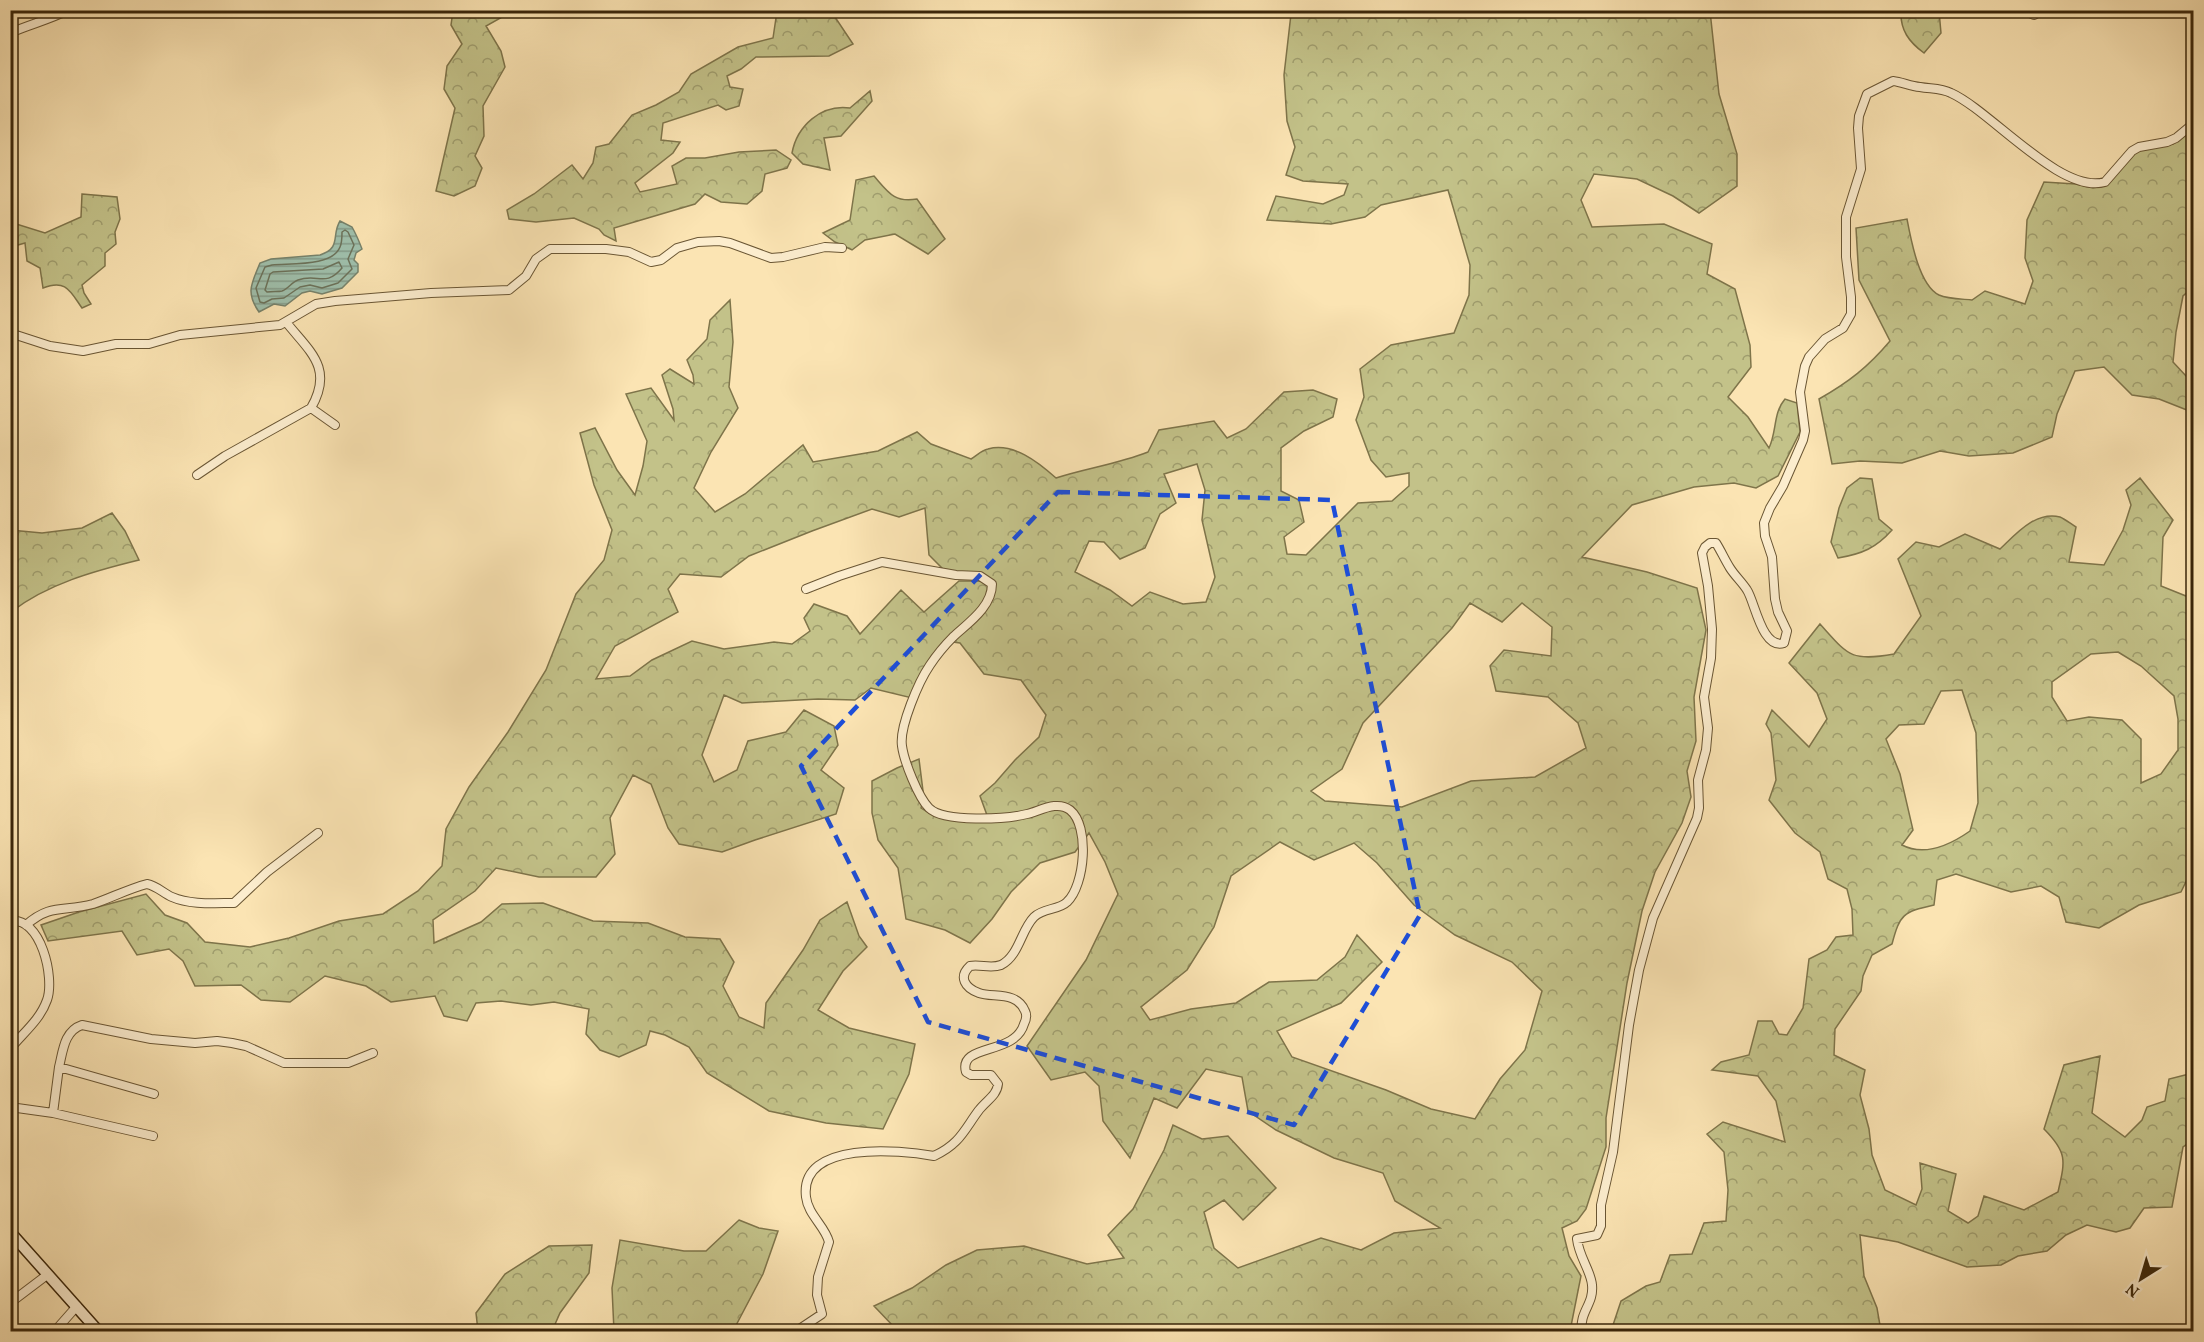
<svg xmlns="http://www.w3.org/2000/svg" width="2204" height="1342" viewBox="0 0 2204 1342" font-family="Vollkorn,serif">
	<style>
		.forest { fill: url(#forest-crowns); stroke: #7e744a; stroke-width: 1.5; fill-rule: evenodd }
		.water { fill: url(#water-rules); stroke: #77826b; stroke-width: 1.5 }
		.lines { fill: none; stroke-linecap: round; stroke-linejoin: round }
		.shore { stroke: #6c725a; stroke-width: 1.5 }
		.street-casing { stroke: #6a5634; stroke-width: 10 }
		.secondary-casing { stroke: #3a260a; stroke-width: 13 }
		.street { stroke: #fcedce; stroke-width: 8 }
		.secondary { stroke: #fcedce; stroke-width: 10 }
		.marked { fill: none; stroke: #1d4ed8; stroke-width: 4.5; stroke-dasharray: 12 8; stroke-linejoin: round }
	</style>
	<defs>
		<pattern id="forest-crowns" width="20" height="18" patternUnits="userSpaceOnUse" patternTransform="scale(1.5)"><rect width="20" height="18" fill="#c3c289"/><path d="M2 6a3 3 0 1 1 6 0M12 15a3 3 0 1 1 6 0" fill="none" stroke="#9f9d6e"/></pattern>
		<pattern id="water-rules" width="6" height="5" patternUnits="userSpaceOnUse" patternTransform="scale(1.5)"><rect width="6" height="5" fill="#9fbfab"/><path d="M0 2.5h6" fill="none" stroke="#839b89"/></pattern>
	</defs>
	<rect width="100%" height="100%" fill="#fbe4b3"/>
	<filter id="stains"><feTurbulence type="fractalNoise" baseFrequency=".00333" numOctaves="4"/><feColorMatrix values="0 0 0 0 .2 0 0 0 0 .09 0 0 0 0 .02 0 0 0 .5 -.17"/></filter>
	<radialGradient id="worn" r=".72"><stop offset=".6" stop-color="#630" stop-opacity="0"/><stop offset="1" stop-color="#630" stop-opacity=".3"/></radialGradient>
	<path class="forest" d="M453,11H520H513L486,26L501,51L505,67L483,106L484,136L475,156L482,168L475,186L454,196L436,191L455,108L444,89L447,66L462,44L451,25Z
		M786,11H831L853,44L829,56L756,57L741,69L727,76L730,87L743,89L739,106L726,110L718,105L663,123L661,140L680,142L673,153L635,183L640,192L677,184L672,166L686,158H705L739,152L776,150L791,160L787,168L765,174L762,191L747,204L721,202L705,194L695,204L614,228L616,241L604,235L599,229L574,218L536,222L509,219L507,210L534,194L572,165L583,179L593,163L596,147L609,144L632,115L656,105L679,92L691,74L738,47L773,38L776,18Z
		M1288,11H1710L1719,94L1737,154V186L1699,213L1673,196L1637,179L1594,174L1581,200L1592,227L1664,224L1712,244L1707,274L1735,289L1750,345L1751,367L1728,397L1748,417L1769,448C1777,431 1773,413 1785,399L1797,403L1800,432L1778,476L1756,488L1734,483L1694,487L1632,505L1582,557L1647,572L1697,588L1706,630L1694,697L1696,741L1687,771L1691,797L1682,823L1655,872L1642,911L1627,983L1606,1118V1147L1586,1209L1577,1221L1562,1228L1569,1256L1581,1276L1571,1326L1572,1331H892L895,1328L874,1306L912,1288L946,1265L977,1250L1024,1246L1087,1264L1124,1258L1108,1235L1133,1209L1164,1150L1173,1125L1202,1139L1228,1136L1276,1188L1243,1220L1224,1200L1204,1212L1214,1248L1238,1268L1321,1238L1361,1250L1394,1233L1440,1228L1395,1201L1383,1173L1334,1158L1276,1130L1248,1111L1242,1077L1206,1069L1177,1108L1154,1098L1130,1158L1103,1121L1099,1086L1085,1072L1051,1080L1027,1046L1086,960L1118,894L1105,862L1089,833L1075,852L1040,863L1011,892L992,919L970,943L945,930L906,919L898,868L878,840L872,813V781L897,768L919,759L924,799L921,808C942,823 962,822 988,818L980,796L995,783L1015,760L1039,737L1046,715L1021,680L984,674L960,643L945,641L912,698L871,688L855,700L818,699L742,703L724,695L702,755L714,782L737,770L748,741L786,732L804,710L834,726L838,745L821,770L844,788L836,814L755,840L722,852L679,844L668,828L651,784L633,775L610,818L615,854L596,877H539L496,868L475,891L433,920L434,943L481,922L502,904L543,903L593,921L648,923L685,937L720,939L734,962L723,986L739,1017L764,1028L766,1003L803,950L820,920L847,902L859,936L867,947L843,971L818,1010L849,1028L915,1044L909,1074L883,1129L826,1123L769,1111L707,1073L689,1047L665,1035L650,1031L646,1045L619,1057L600,1050L586,1034L589,1009L554,1002L531,1005L501,1001L476,1003L467,1021L444,1016L435,996L391,1002L366,986L325,976L290,1002L261,1000L241,985L195,986L183,961L169,949L137,955L122,931L48,941L41,925L79,912L146,894L165,915L187,923L205,942L250,947L289,938L339,921L383,914L418,891L442,866L446,829L469,787L508,732L546,670L576,594L604,560L612,530L594,485L580,433L595,428L617,470L635,495L643,466L647,441L626,394L651,388L674,420L673,409L662,375L670,369L694,384L693,375L687,360L707,339L710,320L730,300L733,342L729,387L738,408L711,452L694,488L715,512L745,494L803,445L813,462L878,451L917,432L931,444L971,459C976,456 982,450 988,449C1013,442 1038,462 1056,478C1087,468 1118,464 1148,452L1159,430L1214,421L1227,438L1246,429L1284,392L1313,390L1337,399L1333,417L1304,431L1281,448V491L1299,500L1304,522L1284,537L1287,554L1306,555L1358,503L1392,501L1409,486V473L1386,477L1371,460L1356,420L1364,397L1360,369L1391,345L1454,333L1469,295L1470,265L1448,190L1381,205L1365,217L1331,224L1267,220L1276,196L1323,204L1344,195L1348,184L1303,181L1286,175L1295,147L1287,121L1284,75L1291,14ZM1197,464L1205,490L1202,520L1215,577L1206,602L1183,604L1150,592L1132,606L1110,590L1075,572L1089,541L1104,542L1120,559L1145,548L1160,514L1176,503L1164,474ZM925,508L929,555L944,570L982,581H959L924,612L901,590L860,634L847,616L814,604L804,618L810,631L792,644L774,642L724,649L692,641L652,660L630,676L596,679L615,646L678,612L668,589L680,574L721,577L749,556L812,531L872,509L899,517ZM1470,603L1502,622L1522,603L1552,627L1551,656L1504,650L1490,666L1496,691L1548,697L1578,723L1586,748L1535,777L1471,781L1402,807L1325,801L1311,791L1342,769L1363,723L1452,628ZM1280,842L1314,860L1354,843L1377,863L1414,905L1455,935L1512,962L1542,991L1525,1050L1500,1079L1475,1119L1431,1109L1386,1090L1292,1057L1277,1031L1341,1003L1382,962L1357,935L1345,957L1317,980L1269,982L1236,1003L1191,1009L1150,1020L1141,1007L1187,970L1214,927L1231,876Z
		M1901,11H1939L1941,33L1924,53C1909,42 1900,30 1901,11Z
		M870,91L872,101L841,136L824,138L830,170L803,164L792,153C797,126 821,104 850,108Z
		M2193,130V287L2183,296L2176,332L2173,362L2187,377L2192,412L2159,399L2132,395L2104,367L2075,371L2057,414L2052,437L2013,453L1969,456L1940,451L1902,463L1860,461L1832,464L1819,399C1849,382 1868,367 1890,341L1859,280L1856,228L1907,219C1911,240 1919,285 1939,295C1948,299 1963,299 1972,300L1985,291L2025,304L2033,281L2025,258L2027,220L2044,182L2076,184L2093,188L2105,185L2133,153L2145,148L2173,144Z
		M874,176C888,192 894,203 917,199L945,239L928,254L895,234L865,240L852,250L835,242L823,233L850,220L856,180Z
		M82,194L117,197L120,219L115,232L116,244L105,253V266L82,285L84,293L91,304L82,308C70,291 66,279 43,288L40,268L27,261L25,243L11,247L10,222L45,233L81,217Z
		M1860,478L1872,479L1879,519L1892,530C1876,548 1862,554 1838,558L1831,542L1839,508L1847,488Z
		M2140,478L2173,520L2163,537L2161,586L2191,598L2193,596V867L2181,892L2139,905L2099,928L2066,922L2059,897L2041,886L2011,892L1956,874L1937,880L1934,905C1903,912 1900,914 1892,944L1872,955L1863,976L1861,991L1835,1029L1834,1055L1865,1070L1860,1095L1869,1129L1872,1155L1885,1190L1916,1205L1922,1189L1920,1163L1956,1174L1948,1211L1968,1223L1978,1216L1984,1196L2024,1210L2058,1192C2065,1161 2068,1153 2044,1129L2064,1065L2100,1056L2092,1113L2125,1137L2142,1120L2147,1107L2165,1101L2169,1079L2193,1073V1140L2183,1147L2172,1207L2144,1208L2130,1228L2116,1232L2087,1225L2066,1235L2047,1251L2018,1256L2001,1265L1967,1267L1898,1242L1860,1235L1864,1276L1877,1308L1881,1331H1611L1621,1301L1646,1286L1660,1282L1670,1255L1692,1254L1704,1223L1726,1221L1728,1190L1724,1152L1707,1134L1723,1122L1785,1142L1776,1101L1758,1076L1712,1070L1721,1062L1749,1055L1758,1021H1772L1779,1034L1787,1035L1803,1008L1809,959L1827,950L1836,937L1853,935L1852,909L1847,889L1828,879L1820,852L1795,833L1769,800L1776,780L1771,733L1766,724L1772,710L1809,747L1827,719L1817,693L1789,663L1820,624C1848,655 1850,662 1894,654L1921,616L1898,559L1916,542L1939,547L1965,534L2000,549C2016,534 2035,511 2060,517C2065,519 2071,524 2076,527L2069,562L2104,565L2123,530L2131,505L2126,490ZM2118,652L2141,666L2174,696L2178,719V750L2161,774L2141,783V739L2122,720L2089,717L2067,721L2052,697V682L2091,654ZM1962,690L1976,733L1978,803L1970,831C1950,845 1925,857 1902,845L1913,830L1900,774L1886,739L1899,725L1924,724L1941,691Z
		M112,513L125,531L139,560C94,571 47,584 11,612V530L42,533L82,528Z
		M739,1220L759,1228L778,1231L763,1274L733,1331H614L612,1288L620,1240L684,1251H706Z
		M592,1245L589,1273L560,1313L552,1331H478L476,1313L505,1274L549,1246Z"/>
	<path class="water" d="M340,221L352,227C356,234 359,241 362,249L356,253L354,260L358,264V272L342,288L322,294L310,291L302,293L285,306L274,304L259,312C245,292 252,283 260,263L271,259L320,255C342,248 331,235 340,221Z"/>
	<g class="lines">
		<path class="shore" d="M345,230L348,232L354,245L348,259L352,269L338,283L322,288L310,285L300,287L284,298L272,299L264,303L260,302L256,288L265,267L272,265C290,263 332,267 340,247C342,243 342,237 342,232Z
			M339,262L342,268C325,288 318,273 298,280C292,282 288,289 282,291C278,292 272,291 267,292L265,290L270,274L273,272L323,269Z"/>
		<g class="street-casing">
			<path id="street" d="M2023,10L2034,15L2042,10
				M10,33C30,24 49,20 68,10
				M10,333L50,346L83,351L116,344H149L180,335L280,325L316,304L335,301L431,293L509,290L526,276L536,259L550,249H606L629,252L651,262L661,260L677,248L698,242L719,241L730,243L771,258L783,257L825,247L842,248
				M311,408L335,425
				M197,475L225,456L311,408C334,368 310,352 286,322
				M10,921C41,916 55,978 47,1000C40,1020 23,1033 10,1049
				M26,925C51,903 64,912 93,904C111,898 128,889 147,884C157,886 163,893 172,897C190,905 215,903 234,903L267,872L318,833
				M59,1067C63,1051 64,1031 82,1025L151,1039L195,1043L217,1041L232,1043L246,1046L284,1063H348L373,1053
				M10,1107L53,1113L153,1136
				M53,1113L59,1067L154,1094
				M10,1303L47,1275
				M10,1318L15,1332
				M54,1332L77,1306
				M799,1332L801,1328L822,1314L817,1295L818,1277L829,1242C825,1226 808,1215 806,1197C799,1140 900,1150 934,1156C960,1144 964,1130 979,1110C987,1100 997,1095 998,1084L991,1075H971L966,1072C958,1043 1015,1056 1024,1024C1026,1020 1027,1015 1025,1011C1017,991 993,998 979,993C965,988 958,977 970,966C980,964 991,969 1001,965C1019,956 1021,930 1034,917C1043,908 1059,910 1067,902C1085,885 1090,826 1070,810C1057,800 1040,811 1027,814C1007,819 944,823 929,808C918,797 904,761 902,746C899,727 919,681 930,665C936,656 945,645 953,637C968,623 992,607 992,584L980,576L956,575L882,562L839,576L806,589
				M1582,1332C1579,1311 1594,1305 1592,1285C1591,1271 1579,1257 1577,1239L1597,1235L1601,1226V1205L1613,1152L1629,1025L1639,970L1653,918L1697,818L1699,808L1698,780L1706,750L1708,728L1704,697L1711,658L1712,629L1708,586L1702,553L1705,547L1710,543H1716C1721,551 1725,560 1730,568C1735,576 1742,582 1747,590C1755,602 1762,650 1784,643L1787,631L1778,612L1775,599L1772,557L1765,536L1764,523L1770,508L1783,486L1803,440L1805,431L1800,392L1805,366L1809,357L1825,339L1843,328L1851,314V297L1846,257V217L1861,169L1858,128L1859,116L1867,94L1893,81C1902,82 1910,86 1920,87C1931,89 1941,88 1951,93C1991,111 2061,195 2105,182L2132,151L2139,147L2167,142L2176,138L2194,123"/>
		</g>
		<g class="secondary-casing">
			<path id="secondary" d="M10,1232L99,1332"/>
		</g>
		<use href="#street" class="street"/>
		<use href="#secondary" class="secondary"/>
	</g>
	<path class="marked" d="M1058,492L1332,500L1420,915L1294,1125L928,1022L801,766Z"/>
	<rect width="2204" height="1342" fill="none" stroke="#fbe4b3" stroke-width="36"/>
	<rect x="12" y="12" width="2180" height="1318" fill="none" stroke="#3a260a" stroke-width="3"/>
	<rect x="18" y="18" width="2168" height="1306" fill="none" stroke="#3a260a" stroke-width="1.5"/>
	<g transform="translate(2141 1279) rotate(217)" stroke="#fcedce" stroke-width="4.5" paint-order="stroke">
	<path d="M0-4.5L10 22L0 15L-10 22Z" fill="#3a260a"/>
	<text y="-9" font-size="16" font-weight="bold" text-anchor="middle" fill="#3a260a">N</text>
	</g>
	<rect width="100%" height="100%" filter="url(#stains)"/>
	<rect width="100%" height="100%" fill="url(#worn)"/>
</svg>
